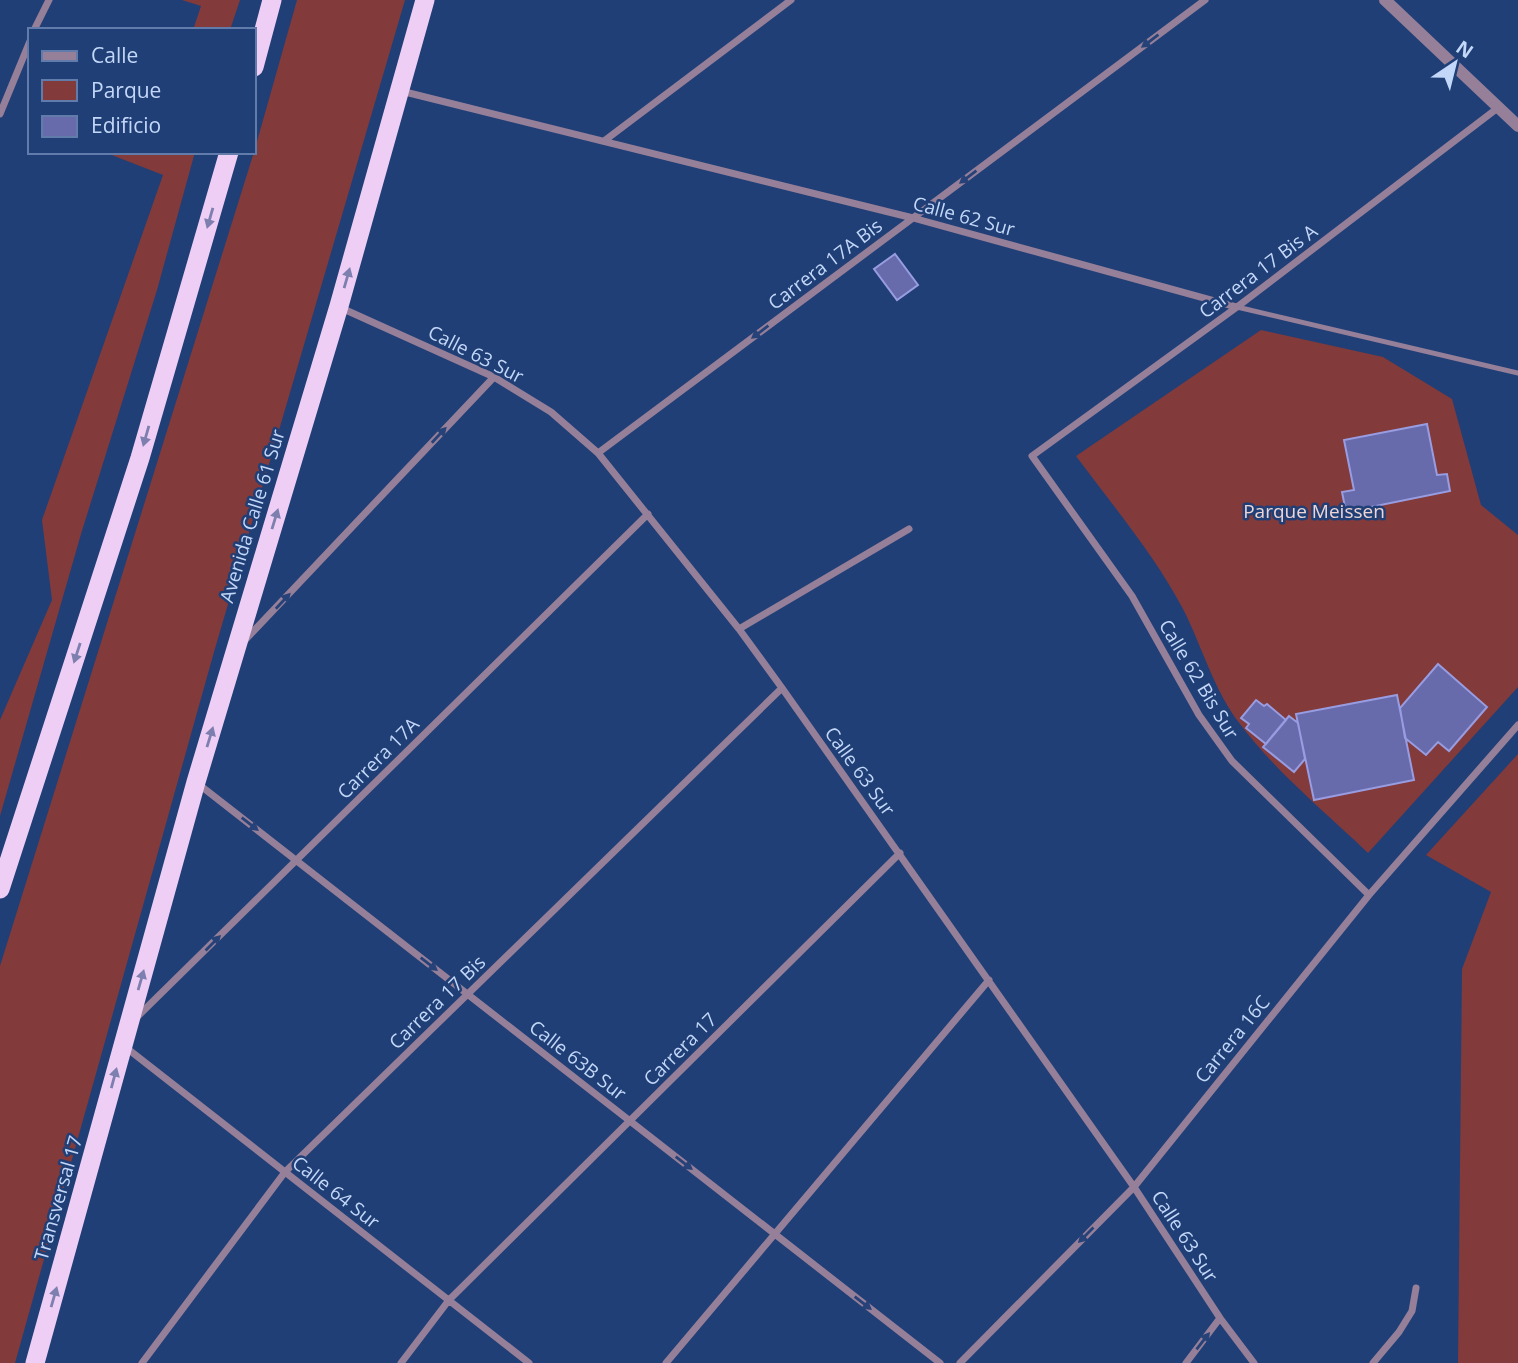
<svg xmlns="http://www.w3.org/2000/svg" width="1518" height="1363" viewBox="0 0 1518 1363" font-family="'Open Sans',sans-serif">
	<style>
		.green { fill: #823a3b }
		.building { fill: #676aab; stroke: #989ce1; stroke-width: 2 }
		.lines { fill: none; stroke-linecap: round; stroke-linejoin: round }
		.service { stroke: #957f99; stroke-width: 5 }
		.minor { stroke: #957f99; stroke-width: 7 }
		.tertiary { stroke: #957f99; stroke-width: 12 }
		.trunk { stroke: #eecef4; stroke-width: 19 }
		.oneway { fill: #264278 }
		.oneway2 { fill: #7d7faf }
		.labels { text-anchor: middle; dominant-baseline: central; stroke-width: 5; stroke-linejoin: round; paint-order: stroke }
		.street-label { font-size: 19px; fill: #c3d7f8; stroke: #203f76 }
		.park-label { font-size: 19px; fill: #eed5d4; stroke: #203f76 }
	</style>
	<rect width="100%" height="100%" fill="#203f76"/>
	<path class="green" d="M182,0H240L230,30H193L201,6Z
		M297,0H405L214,652L15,1363H0V966L254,152Z
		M104,152H195L157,290L81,534L0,816V720L52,600L42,520L163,175Z
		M1261,330L1383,357L1452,399L1481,505L1518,535V687L1368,853C1325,812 1276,772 1240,724C1214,691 1202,646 1183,609C1154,554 1113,506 1076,456Z
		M1518,754V1363H1458L1462,969L1491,892L1426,855Z"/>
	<path class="building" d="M895,254L918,285L897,300L874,269Z
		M1427,424L1437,475L1447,474L1450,491L1346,512L1342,492L1354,490L1344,440Z
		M1438,664L1487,707L1449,751L1438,742L1426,755L1405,738L1400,708Z
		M1397,695L1414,780L1314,800L1296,714Z
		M1256,700L1264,706L1267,704L1286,720L1266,744L1246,728L1249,724L1241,718Z
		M1289,716L1298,723L1305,759L1294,772L1263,747Z"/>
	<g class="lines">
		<path class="service" d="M1237,307L1518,373"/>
		<path class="minor" d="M34,30L49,0
			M401,91L913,218L1237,307
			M0,114L30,41
			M604,141L791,0
			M339,307L494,377L551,412L598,453L739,629L782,688L1134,1187L1220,1318L1254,1363
			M598,453L1205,0
			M739,629L909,529
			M246,639L494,377
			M197,783L940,1363
			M1369,895L1232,761L1199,715L1132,596L1032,456L1237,307L1499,107
			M137,1017L648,514
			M124,1046L529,1363
			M142,1363L285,1172L782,688
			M401,1363L449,1300L900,853
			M666,1363L989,980
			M960,1363L1134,1187L1369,895L1518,725
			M1186,1363L1220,1318
			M1373,1363L1399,1332L1412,1311L1416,1288"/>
		<path class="tertiary" d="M1385,0L1518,126"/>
		<path class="trunk" d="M254,67L272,0
			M0,889L140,458L229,152
			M35,1363L196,782L339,306L425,0"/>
	</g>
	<defs><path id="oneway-solid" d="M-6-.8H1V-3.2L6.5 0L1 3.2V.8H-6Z" transform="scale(1.75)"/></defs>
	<g class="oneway">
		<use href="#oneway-solid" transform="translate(1150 41) rotate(143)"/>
		<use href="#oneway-solid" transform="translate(968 177) rotate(143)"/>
		<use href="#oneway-solid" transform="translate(760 332) rotate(143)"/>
		<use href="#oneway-solid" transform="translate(439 435) rotate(-47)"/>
		<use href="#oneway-solid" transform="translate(283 601) rotate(-47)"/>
		<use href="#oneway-solid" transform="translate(250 824) rotate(38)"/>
		<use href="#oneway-solid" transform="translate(213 943) rotate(-45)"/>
		<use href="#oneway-solid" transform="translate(429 964) rotate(38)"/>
		<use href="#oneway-solid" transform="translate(684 1163) rotate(38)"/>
		<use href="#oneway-solid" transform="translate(1086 1235) rotate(135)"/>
		<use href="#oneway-solid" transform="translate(863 1303) rotate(38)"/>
		<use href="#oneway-solid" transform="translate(1203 1341) rotate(-52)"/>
	</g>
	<g class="oneway2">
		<use href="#oneway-solid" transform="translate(210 218) rotate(106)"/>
		<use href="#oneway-solid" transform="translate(347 278) rotate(-74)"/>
		<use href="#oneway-solid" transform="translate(146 436) rotate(106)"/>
		<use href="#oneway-solid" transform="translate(275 519) rotate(-73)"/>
		<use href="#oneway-solid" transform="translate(77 653) rotate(108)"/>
		<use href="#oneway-solid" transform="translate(210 737) rotate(-73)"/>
		<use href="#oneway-solid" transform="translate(141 980) rotate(-74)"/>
		<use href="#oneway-solid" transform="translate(114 1078) rotate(-75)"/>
		<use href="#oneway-solid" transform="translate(54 1297) rotate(-74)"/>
	</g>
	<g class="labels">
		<g class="street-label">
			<text transform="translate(964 216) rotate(15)">Calle 62 Sur</text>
			<text transform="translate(825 264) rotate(-37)">Carrera 17A Bis</text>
			<text transform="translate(1258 271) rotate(-37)">Carrera 17 Bis A</text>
			<text transform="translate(476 354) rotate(27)">Calle 63 Sur</text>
			<text transform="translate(252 516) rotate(-73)">Avenida Calle 61 Sur</text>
			<text transform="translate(1199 679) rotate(59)">Calle 62 Bis Sur</text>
			<text transform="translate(378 758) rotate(-45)">Carrera 17A</text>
			<text transform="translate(860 771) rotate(54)">Calle 63 Sur</text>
			<text transform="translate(437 1002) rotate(-44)">Carrera 17 Bis</text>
			<text transform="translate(1232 1039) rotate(-51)">Carrera 16C</text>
			<text transform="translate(680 1049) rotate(-45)">Carrera 17</text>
			<text transform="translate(578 1060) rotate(38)">Calle 63B Sur</text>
			<text transform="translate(336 1192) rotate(38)">Calle 64 Sur</text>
			<text transform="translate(58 1198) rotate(-74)">Transversal 17</text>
			<text transform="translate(1185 1236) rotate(57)">Calle 63 Sur</text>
		</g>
		<g class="park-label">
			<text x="1314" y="511">Parque Meissen</text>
		</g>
	</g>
	<rect x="28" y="28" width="228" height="126" fill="#203f76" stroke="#617caa" stroke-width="2"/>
	<rect x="42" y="51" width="35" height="10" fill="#957f99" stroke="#617caa" stroke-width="2"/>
	<text x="91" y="63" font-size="21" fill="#c3d7f8">Calle</text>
	<rect x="42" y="80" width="35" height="21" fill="#823a3b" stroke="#617caa" stroke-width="2"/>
	<text x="91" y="98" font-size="21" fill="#c3d7f8">Parque</text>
	<rect x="42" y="116" width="35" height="21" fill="#676aab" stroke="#617caa" stroke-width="2"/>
	<text x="91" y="133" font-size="21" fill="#c3d7f8">Edificio</text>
	<g transform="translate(1455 63) rotate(35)" stroke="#203f76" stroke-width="5" paint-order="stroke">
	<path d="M0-5L12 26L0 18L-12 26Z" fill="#c3d7f8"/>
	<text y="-10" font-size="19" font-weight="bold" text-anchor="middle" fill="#c3d7f8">N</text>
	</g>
</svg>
